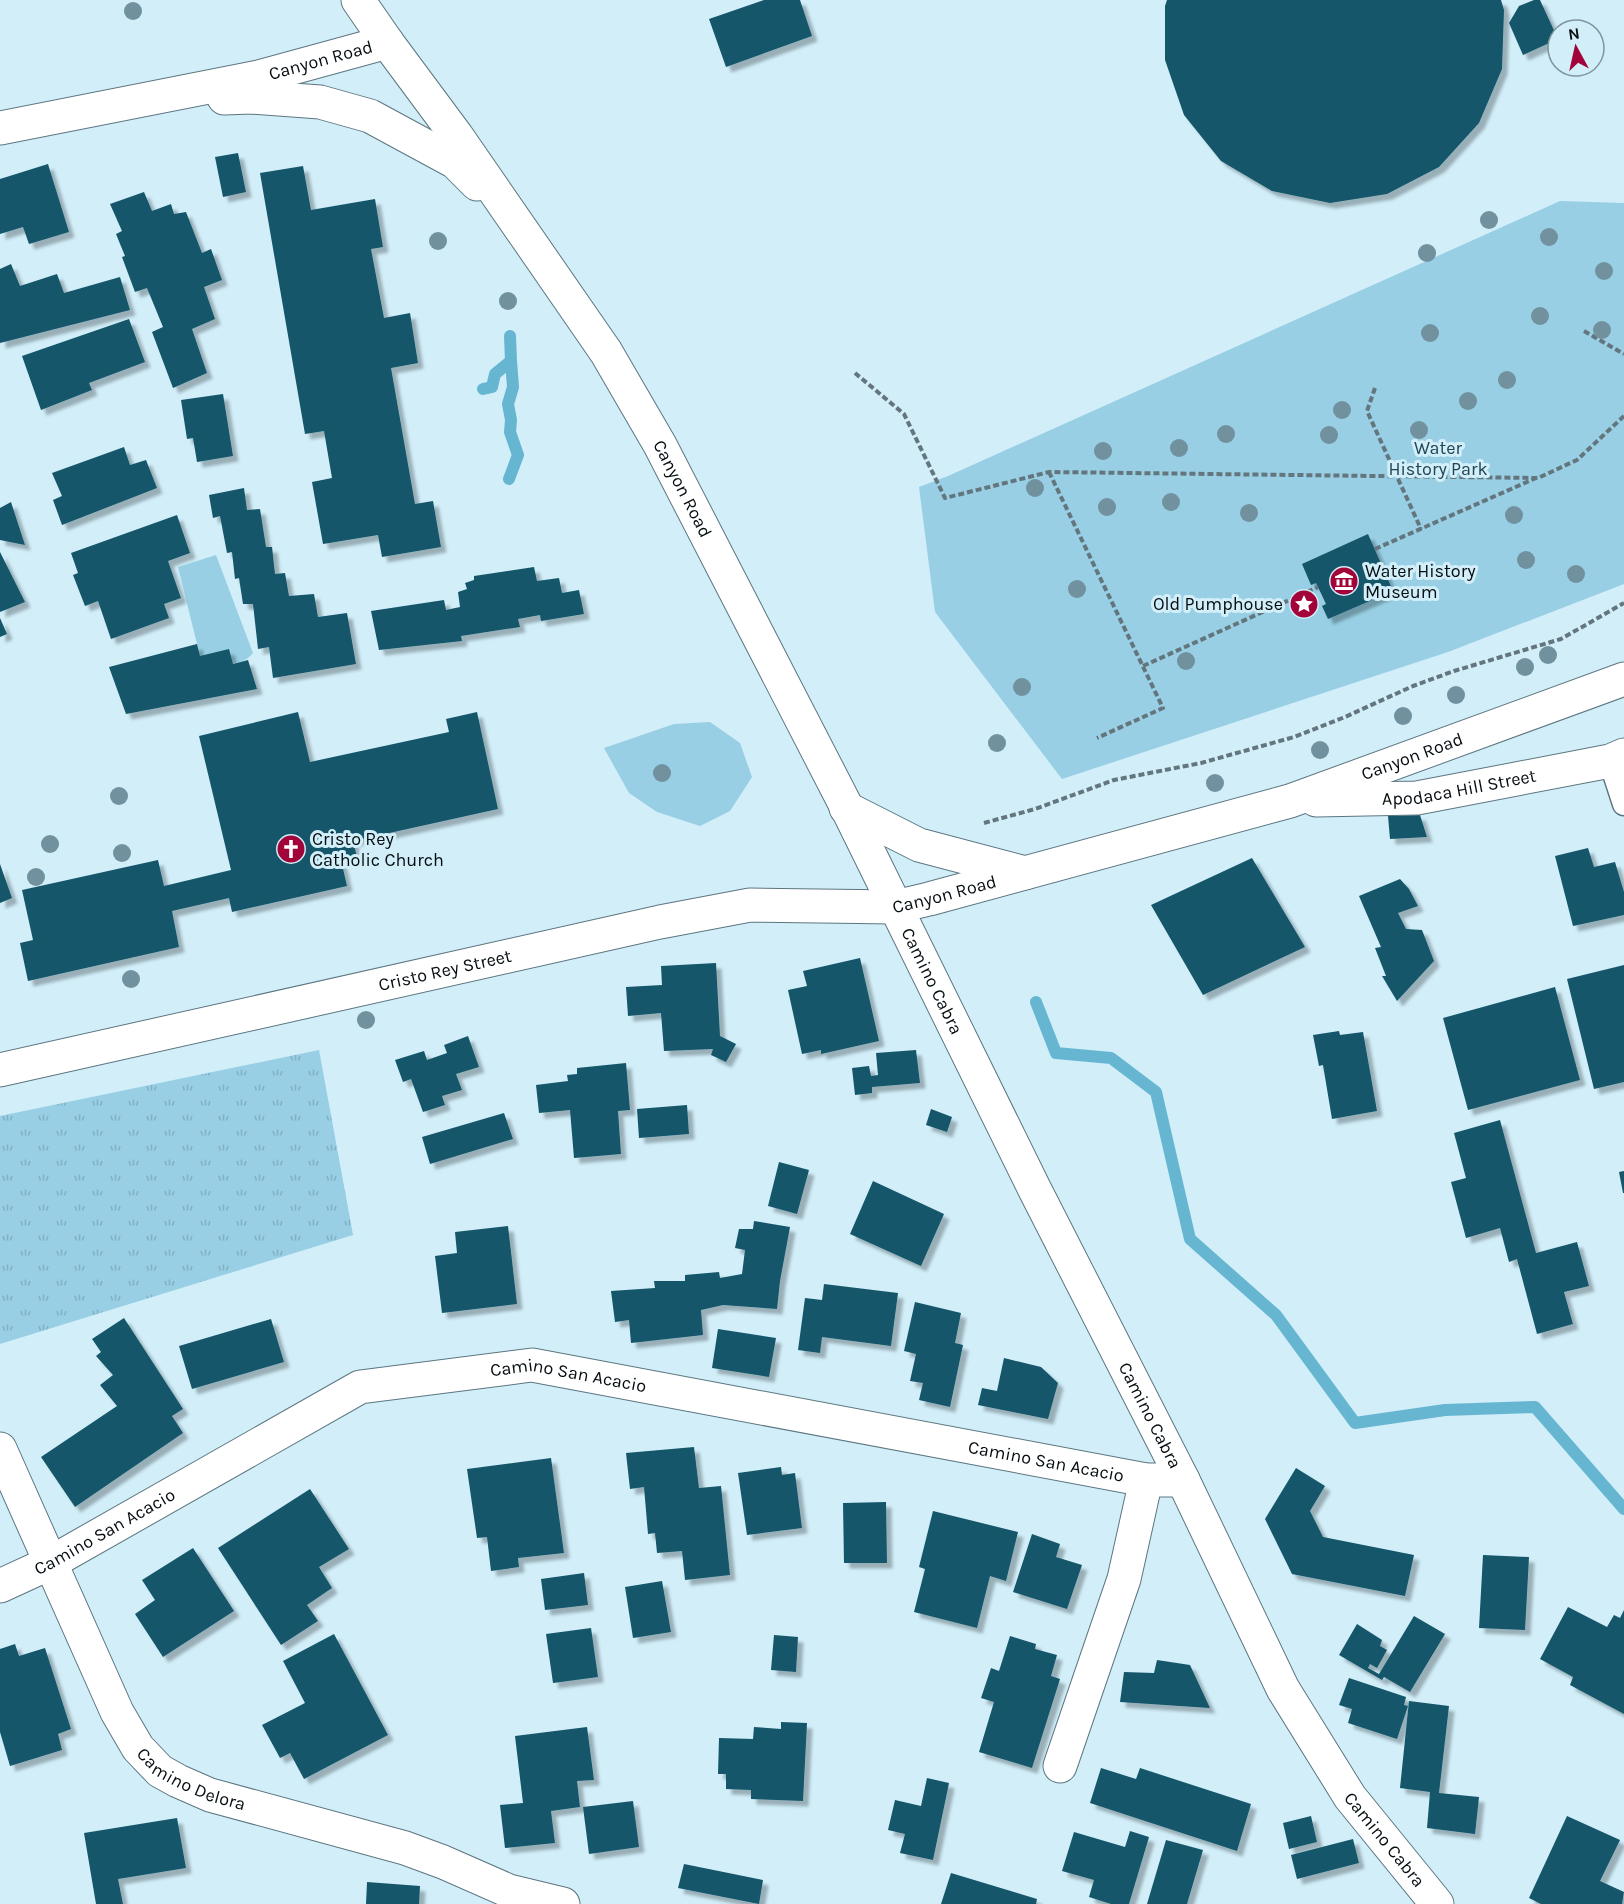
<svg xmlns="http://www.w3.org/2000/svg" width="1624" height="1904" viewBox="0 0 1624 1904" font-family="Karla,sans-serif">
	<style>
		.grass { fill: url(#grass-tufts) }
		.green { fill: #98cfe4 }
		.lines { fill: none; stroke-linecap: round; stroke-linejoin: round }
		.stream { stroke: #66b6d2; stroke-width: 12 }
		.building { fill: #14566a; filter: url(#shadow) }
		.lane-casing { stroke: #5c7680; stroke-width: 25 }
		.street-casing { stroke: #5c7680; stroke-width: 35 }
		.secondary-casing { stroke: #5c7680; stroke-width: 35 }
		.path { stroke: #64767d; stroke-width: 4; stroke-dasharray: 6 3; stroke-linecap: butt }
		.lane { stroke: #fff; stroke-width: 22 }
		.street { stroke: #fff; stroke-width: 33 }
		.secondary { stroke: #fff; stroke-width: 33 }
		.tree { fill: #70919d }
		.labels { text-anchor: middle; dominant-baseline: central; stroke-width: 6; stroke-linejoin: round; paint-order: stroke }
		.street-label { font-size: 18px; fill: #050d11; stroke: #d1eef9 }
		.park-label { font-size: 18px; fill: #214552; stroke: #d1eef9 }
		.poi-label { font-size: 18px; fill: #050d11; stroke: #d1eef9; text-anchor: start }
	</style>
	<defs>
		<pattern id="grass-tufts" width="24" height="20" patternUnits="userSpaceOnUse" patternTransform="scale(1.5)"><rect width="24" height="20" fill="#98cfe4"/><path d="M3 7l-1-3M5 7V3M7 7l1-3M15 17l-1-3M17 17v-4M19 17l1-3" fill="none" stroke="#82b1c3"/></pattern>
		<filter id="shadow"><feDropShadow dx="5.5" dy="5.5" stdDeviation="1.5" flood-color="#0004"/></filter>
	</defs>
	<rect width="100%" height="100%" fill="#d1eef9"/>
	<path class="grass" d="M319,1050L353,1235L0,1344V1116Z"/>
	<path class="green" d="M1560,201L1624,203V584L1448,652L1062,779L935,612L919,487L948,476Z
		M216,555L253,653C239,670 219,661 200,656L178,567Z
		M710,722L740,743L752,777L730,811L700,826L657,812L629,793L604,748L674,724Z"/>
	<g class="lines">
		<path class="stream" d="M483,389L492,387L495,374L511,361L510,336
			M509,479L518,455L510,432L511,420L508,404L513,387L511,361
			M1036,1002L1056,1053L1111,1058L1156,1092L1190,1239L1276,1315L1355,1423L1445,1410L1535,1407L1624,1509"/>
	</g>
	<path class="building" d="M764,0H800L812,36L726,67L709,19Z
		M1167,0H1501L1504,10L1502,69L1479,123L1439,167L1387,194L1330,203L1272,191L1221,161L1184,115L1165,60V6Z
		M1534,0H1540L1558,39L1523,55L1509,23L1519,6Z
		M238,153L246,192L223,197L215,157Z
		M48,164L69,232L29,244L23,227L0,234V179Z
		M303,166L311,210L375,199L383,247L371,249L384,318L410,313L418,363L391,368L415,504L433,501L441,547L382,557L378,535L323,544L312,482L332,478L324,431L305,434L260,173Z
		M144,192L152,211L171,204L174,214L186,212L202,253L211,249L222,280L204,287L215,319L192,329L207,373L173,388L152,332L163,327L147,288L135,292L122,257L125,256L116,234L122,231L110,204Z
		M11,264L20,286L57,274L64,293L120,277L130,310L0,343V269Z
		M129,319L145,362L89,383L92,390L41,410L22,356Z
		M223,394L233,456L197,462L193,438L187,439L181,400Z
		M124,447L130,465L146,460L157,488L62,525L53,500L62,496L52,473Z
		M244,488L247,510L260,509L266,547H272L275,574L285,573L289,596L314,594L318,617L347,613L356,664L273,678L269,647L258,649L253,604H243L239,578L235,579L232,552L227,553L220,516L213,518L209,495Z
		M11,502L25,545L0,540V508Z
		M177,515L190,553L168,561L181,598L164,604L169,618L111,639L98,601L85,606L73,575L78,573L71,553Z
		M1368,534L1393,591L1328,619L1322,606L1326,604L1318,587L1316,583L1311,585L1302,564Z
		M0,552L25,602L0,612Z
		M534,567L537,581L559,578L562,593L579,590L584,614L541,621L540,615L518,619L520,627L461,636L462,641L379,650L371,611L444,600L446,610L460,607L458,592L467,589L465,583L474,580V576Z
		M0,618L7,634L0,637Z
		M197,644L200,656L229,649L233,664L248,660L257,689L126,714L109,667Z
		M298,712L310,762L449,732L446,719L477,712L498,809L353,841L357,857L341,860L347,886L232,912L229,898L172,911L179,947L28,981L20,943L33,940L22,890L158,860L164,886L231,870L199,736Z
		M1420,815L1427,837L1390,839L1388,816Z
		M1588,848L1594,867L1615,862L1624,892V915L1573,926L1555,856Z
		M1252,858L1305,947L1203,995L1151,905Z
		M0,864L12,898L0,903Z
		M1400,879L1409,889L1418,906L1398,913L1406,929L1422,930L1434,961L1397,1001L1382,976H1386L1375,948L1381,947L1359,896Z
		M860,958L879,1041L821,1054V1050L802,1054L788,990L807,986L803,971Z
		M716,963L720,1036L736,1044L726,1062L711,1055L713,1049L664,1051L661,1013L628,1016L626,987L662,985L661,966Z
		M1624,965V1082L1594,1089L1567,979Z
		M1555,987L1580,1080L1468,1110L1443,1018Z
		M1339,1031L1340,1035L1363,1032L1377,1111L1332,1119L1323,1065L1319,1066L1313,1035Z
		M468,1036L479,1067L456,1074L462,1090L442,1096L445,1105L423,1112L411,1079L403,1082L395,1060L424,1051L427,1060L447,1053L444,1045Z
		M916,1050L920,1083L872,1087V1093L855,1095L852,1068L869,1066L871,1076L878,1075L876,1053Z
		M626,1063L630,1110L618,1111L621,1154L574,1158L570,1110L539,1113L536,1085L568,1081L567,1075L577,1074V1068Z
		M687,1105L689,1134L639,1138L637,1109Z
		M931,1109L952,1117L947,1132L926,1125Z
		M504,1113L513,1139L430,1164L422,1137Z
		M1500,1120L1536,1253L1577,1242L1589,1286L1564,1292L1573,1324L1537,1334L1517,1259L1509,1262L1500,1228L1466,1238L1451,1182L1466,1178L1454,1133Z
		M779,1162L809,1170L797,1214L768,1206Z
		M1624,1171V1193H1623L1619,1172Z
		M873,1181L944,1214L921,1266L850,1234Z
		M754,1221L790,1227L780,1281L777,1309L723,1305L701,1310L703,1335L631,1343L629,1320L615,1322L611,1291L655,1288L654,1281H685V1275L719,1272L720,1278L742,1274L745,1250L735,1248L739,1229H753Z
		M508,1226L517,1304L442,1313L435,1256L457,1253L455,1232Z
		M824,1284L898,1293L891,1346L822,1337L820,1353L798,1350L805,1298L822,1300Z
		M915,1302L961,1313L955,1343L963,1345L950,1407L919,1400L923,1383L910,1381L916,1354L904,1351Z
		M124,1318L183,1409L172,1416L183,1433L75,1507L41,1457L117,1406L100,1385L113,1375L96,1356L101,1352L92,1339Z
		M271,1319L284,1362L192,1389L179,1346Z
		M718,1329L776,1338L769,1377L712,1368Z
		M1004,1358L1041,1367L1058,1383L1048,1419L978,1405L982,1388L997,1391Z
		M694,1447L699,1488L721,1486L730,1575L685,1580L682,1551L657,1553L655,1533L648,1534L644,1487L630,1489L626,1453Z
		M551,1458L564,1553L518,1558L519,1567L491,1571L487,1537L477,1538L467,1469Z
		M781,1467L782,1475L795,1473L802,1528L747,1535L738,1473Z
		M1296,1468L1325,1486L1310,1511L1323,1537L1414,1555L1405,1596L1292,1574L1265,1519Z
		M310,1489L349,1549L319,1567L332,1588L307,1605L318,1621L281,1645L218,1548Z
		M886,1502L887,1563H844L843,1503Z
		M933,1511L1018,1532L1006,1581L990,1576L977,1628L914,1612L925,1569L919,1567Z
		M1032,1534L1060,1544L1056,1557L1082,1565L1067,1609L1013,1592Z
		M193,1548L234,1611L163,1657L135,1614L155,1600L142,1580Z
		M1483,1555L1529,1557L1525,1630L1479,1628Z
		M584,1573L588,1605L545,1610L541,1579Z
		M662,1581L671,1632L633,1638L625,1587Z
		M1568,1607L1607,1627L1614,1615L1620,1618L1624,1610V1714L1570,1685L1573,1677L1540,1659Z
		M1414,1616L1445,1634L1410,1692L1384,1677L1382,1680L1339,1655L1357,1624L1382,1640L1380,1646L1387,1650L1377,1668L1370,1664L1368,1668L1379,1674Z
		M591,1628L598,1677L553,1683L546,1634Z
		M334,1634L388,1735L304,1779L290,1753L280,1758L262,1725L305,1703L283,1661Z
		M774,1635L798,1637L796,1672L771,1670Z
		M1010,1636L1036,1644L1035,1649L1057,1655L1051,1676L1060,1679L1032,1768L979,1752L994,1702L981,1698L991,1668L999,1671Z
		M15,1644L19,1656L45,1648L71,1729L58,1734L62,1750L10,1766L0,1732V1649Z
		M1157,1660L1190,1665L1210,1708L1120,1702L1124,1672L1154,1673Z
		M1349,1678L1406,1697L1404,1705L1408,1706L1397,1739L1348,1723L1352,1709L1339,1705Z
		M1409,1701L1449,1706L1439,1793L1479,1797L1475,1834L1427,1828L1430,1792L1400,1788Z
		M781,1722L807,1723L803,1801L751,1799V1790L726,1789V1774H718L719,1738L753,1739L754,1727L781,1729Z
		M587,1727L594,1780L577,1781L580,1807L551,1811L555,1843L505,1848L500,1805L523,1803L515,1736Z
		M1101,1768L1136,1779L1140,1768L1251,1804L1237,1851L1090,1803Z
		M927,1778L949,1783L933,1860L900,1853L905,1834L888,1830L895,1800L921,1806Z
		M633,1801L639,1847L589,1854L583,1807Z
		M1311,1816L1317,1842L1289,1849L1283,1823Z
		M1567,1816L1620,1840L1600,1881L1624,1892L1622,1904H1541L1529,1898Z
		M177,1818L186,1868L118,1879L123,1904H96L84,1833Z
		M1130,1831L1149,1837L1129,1904H1111L1089,1897L1094,1880L1062,1871L1074,1832L1125,1847Z
		M1353,1839L1359,1863L1297,1879L1291,1855Z
		M1166,1840L1203,1850L1187,1904H1147Z
		M684,1864L763,1880L759,1904L678,1888Z
		M951,1873L1037,1899L1036,1904H941Z
		M367,1882L420,1886L419,1904H366Z"/>
	<g class="lines">
		<g class="lane-casing">
			<path id="lane" d="M1610,761L1624,804"/>
		</g>
		<g class="street-casing">
			<g id="street">
				<path d="M224,98L251,97L320,102L370,116L455,162L477,184"/>
				<path id="s1" d="M0,128L259,77L387,42L456,135L606,352L660,445L844,802L1034,1188L1183,1480L1283,1689L1350,1797L1437,1904"/>
				<path id="s2" d="M1316,800L1417,798L1610,761L1624,755"/>
				<path d="M846,808L919,845L1025,873"/>
				<path id="s3" d="M0,1070L660,922L750,905L895,907L929,899L1290,801L1624,679"/>
				<path id="s4" d="M0,1449L117,1712L138,1748L160,1771L178,1781L210,1795L405,1848L443,1862L509,1891L563,1904"/>
				<path id="s5" d="M0,1586L50,1563L360,1387L532,1365L1146,1480H1183"/>
				<path d="M1060,1766L1124,1579L1146,1480"/>
			</g>
		</g>
		<g class="secondary-casing">
			<path id="secondary" d="M358,0L387,42"/>
		</g>
		<path class="path" d="M1584,331L1624,354
			M855,373L904,414L945,498L1049,472L1538,478L1577,460L1624,416
			M1375,388L1367,411L1421,529
			M1049,472L1163,708L1097,738
			M1375,549L1536,478
			M1143,666L1318,587
			M984,823L1035,809L1114,780L1201,763L1294,737L1345,717L1413,686L1454,671L1561,639L1624,603"/>
		<use href="#lane" class="lane"/>
		<use href="#street" class="street"/>
		<use href="#secondary" class="secondary"/>
	</g>
	<g class="tree">
		<circle cx="133" cy="11" r="9"/>
		<circle cx="1489" cy="220" r="9"/>
		<circle cx="1549" cy="237" r="9"/>
		<circle cx="438" cy="241" r="9"/>
		<circle cx="1427" cy="253" r="9"/>
		<circle cx="1604" cy="271" r="9"/>
		<circle cx="508" cy="301" r="9"/>
		<circle cx="1540" cy="316" r="9"/>
		<circle cx="1602" cy="330" r="9"/>
		<circle cx="1430" cy="333" r="9"/>
		<circle cx="1507" cy="380" r="9"/>
		<circle cx="1468" cy="401" r="9"/>
		<circle cx="1342" cy="410" r="9"/>
		<circle cx="1419" cy="430" r="9"/>
		<circle cx="1226" cy="434" r="9"/>
		<circle cx="1329" cy="435" r="9"/>
		<circle cx="1179" cy="448" r="9"/>
		<circle cx="1103" cy="451" r="9"/>
		<circle cx="1035" cy="488" r="9"/>
		<circle cx="1171" cy="502" r="9"/>
		<circle cx="1107" cy="507" r="9"/>
		<circle cx="1249" cy="513" r="9"/>
		<circle cx="1514" cy="515" r="9"/>
		<circle cx="1526" cy="560" r="9"/>
		<circle cx="1576" cy="574" r="9"/>
		<circle cx="1077" cy="589" r="9"/>
		<circle cx="1548" cy="655" r="9"/>
		<circle cx="1186" cy="661" r="9"/>
		<circle cx="1525" cy="667" r="9"/>
		<circle cx="1022" cy="687" r="9"/>
		<circle cx="1456" cy="695" r="9"/>
		<circle cx="1403" cy="716" r="9"/>
		<circle cx="997" cy="743" r="9"/>
		<circle cx="1320" cy="750" r="9"/>
		<circle cx="662" cy="773" r="9"/>
		<circle cx="1215" cy="783" r="9"/>
		<circle cx="119" cy="796" r="9"/>
		<circle cx="50" cy="844" r="9"/>
		<circle cx="122" cy="853" r="9"/>
		<circle cx="36" cy="877" r="9"/>
		<circle cx="131" cy="979" r="9"/>
		<circle cx="366" cy="1020" r="9"/>
	</g>
	<defs>
		<g id="museum-disc" transform="scale(1.5)"><circle r="9.5" fill="#a2043a" stroke="#d1eef9"/><path d="M0-6L6-3V-2H-6V-3ZM-5-1h2V3h-2ZM-1-1h2V3h-2ZM3-1h2V3H3ZM-6 4H6V6H-6Z" fill="#fff"/></g>
		<g id="sight-disc" transform="scale(1.5)"><circle r="9.5" fill="#a2043a" stroke="#d1eef9"/><path d="M0-6L1.8-2.2L6-1.7L2.9 1.2L3.7 5.4L0 3.3L-3.7 5.4L-2.9 1.2L-6-1.7L-1.8-2.2Z" fill="#fff"/></g>
		<g id="church-disc" transform="scale(1.5)"><circle r="9.5" fill="#a2043a" stroke="#d1eef9"/><path d="M-1.2-6h2.4v3.5h3.3v2.4h-3.3V6h-2.4V-.1h-3.3v-2.4h3.3Z" fill="#fff"/></g>
	</defs>
	<g fill-rule="evenodd">
		<use href="#museum-disc" x="1344" y="581"/>
		<use href="#sight-disc" x="1304" y="604"/>
		<use href="#church-disc" x="291" y="849"/>
	</g>
	<g class="labels">
		<g class="street-label">
			<text stroke="none"><textPath href="#s1" startOffset="328">Canyon Road</textPath></text>
			<text stroke="none"><textPath href="#s1" startOffset="933">Canyon Road</textPath></text>
			<text stroke="none"><textPath href="#s3" startOffset="1452">Canyon Road</textPath></text>
			<text stroke="none"><textPath href="#s2" startOffset="144">Apodaca Hill Street</textPath></text>
			<text stroke="none"><textPath href="#s3" startOffset="964">Canyon Road</textPath></text>
			<text stroke="none"><textPath href="#s3" startOffset="456">Cristo Rey Street</textPath></text>
			<text stroke="none"><textPath href="#s1" startOffset="1485">Camino Cabra</textPath></text>
			<text stroke="none"><textPath href="#s5" startOffset="622">Camino San Acacio</textPath></text>
			<text stroke="none"><textPath href="#s1" startOffset="1971">Camino Cabra</textPath></text>
			<text stroke="none"><textPath href="#s5" startOffset="1108">Camino San Acacio</textPath></text>
			<text stroke="none"><textPath href="#s5" startOffset="118">Camino San Acacio</textPath></text>
			<text stroke="none"><textPath href="#s4" startOffset="393">Camino Delora</textPath></text>
			<text stroke="none"><textPath href="#s1" startOffset="2457">Camino Cabra</textPath></text>
		</g>
		<g class="park-label">
			<text x="1438" y="448">Water<tspan x="1438" dy="21">History Park</tspan></text>
		</g>
		<g class="poi-label">
			<text x="1365" y="571">Water History<tspan x="1365" dy="21">Museum</tspan></text>
			<text x="1283" y="604" text-anchor="end">Old Pumphouse</text>
			<text x="312" y="839">Cristo Rey<tspan x="312" dy="21">Catholic Church</tspan></text>
		</g>
	</g>
	<g transform="translate(1576 48) rotate(352)"><circle r="28" fill="#d1eef9" stroke="#7f949c" stroke-width="1.5"/>
	<path d="M0-4.5L10 22L0 15L-10 22Z" fill="#a2043a"/>
	<text y="-9" font-size="16" font-weight="bold" text-anchor="middle" fill="#050d11">N</text>
	</g>
</svg>
